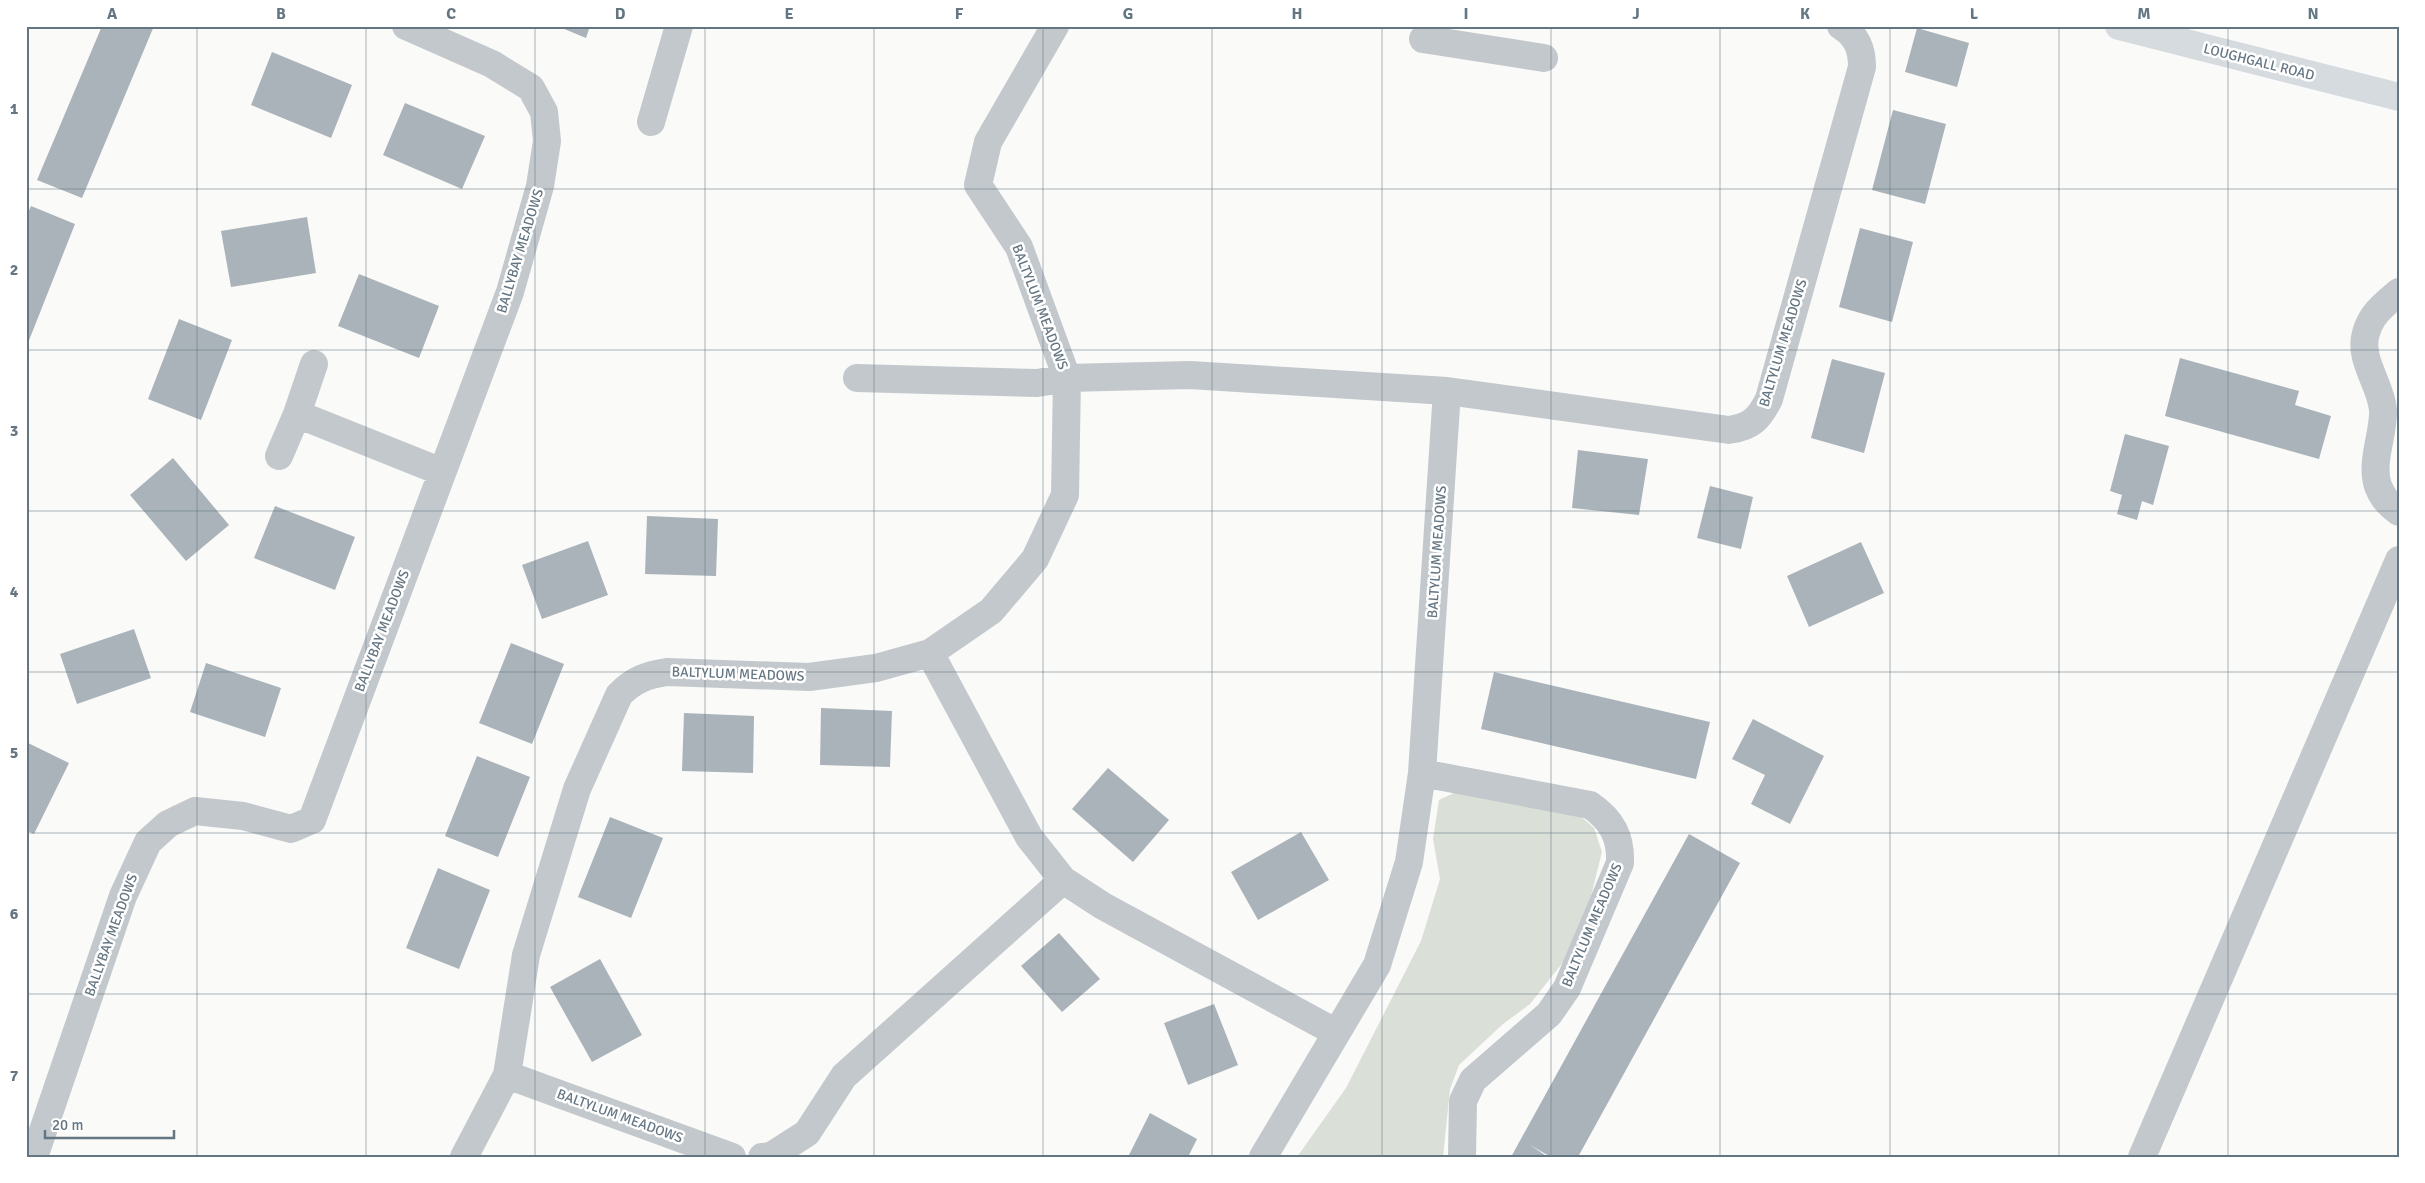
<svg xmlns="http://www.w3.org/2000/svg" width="2425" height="1183" viewBox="0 0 2425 1183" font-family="Signika,sans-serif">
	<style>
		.green { fill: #dadfd7 }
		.building { fill: #aab3b9 }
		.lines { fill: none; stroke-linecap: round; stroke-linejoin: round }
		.minor { stroke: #c3c8cc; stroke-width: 28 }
		.major { stroke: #d6dbdf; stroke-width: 28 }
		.grid { fill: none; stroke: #657683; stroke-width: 1; stroke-opacity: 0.55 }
		.labels { text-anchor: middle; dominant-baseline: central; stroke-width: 5; stroke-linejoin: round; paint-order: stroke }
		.street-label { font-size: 14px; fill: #657683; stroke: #fff }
		.neatline { fill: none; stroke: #657683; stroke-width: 2 }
		.grid-label { font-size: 16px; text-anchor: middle; font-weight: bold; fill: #657683 }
	</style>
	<rect width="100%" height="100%" fill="#fafaf8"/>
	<path class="green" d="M1456,792L1578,814L1594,828L1602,852L1591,896L1568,956L1530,1004L1503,1024L1459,1065L1450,1089L1443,1157H1297L1346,1088L1421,941L1440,879L1433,839L1439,800Z"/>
	<path class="building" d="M102,26H154L82,198L37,180Z
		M557,26H590L586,38Z
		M1917,28L1969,43L1957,87L1905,72Z
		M272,52L352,85L331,138L251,105Z
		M405,103L485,136L462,189L383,155Z
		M1893,110L1946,124L1925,204L1872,190Z
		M31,206L75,224L26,348V217Z
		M307,217L316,273L231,287L221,231Z
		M1860,228L1913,242L1892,322L1839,307Z
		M359,274L439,306L419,358L338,326Z
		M179,319L232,340L201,420L148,399Z
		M2180,358L2299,391L2295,405L2331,416L2319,459L2165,416Z
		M1832,359L1885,373L1864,453L1811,438Z
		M2125,434L2169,446L2153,505L2142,501L2137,520L2117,514L2122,495L2110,491Z
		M1578,450L1648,459L1639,515L1572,508Z
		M173,458L229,525L186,561L130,495Z
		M1710,486L1753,497L1741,549L1697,538Z
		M275,506L355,537L335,590L254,558Z
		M647,516L718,519L716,576L645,574Z
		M588,541L608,595L542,619L522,565Z
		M1861,542L1884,593L1809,627L1787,576Z
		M134,629L151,678L77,704L60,654Z
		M511,643L564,664L532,744L479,723Z
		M206,663L281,688L265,737L190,712Z
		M1494,672L1710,722L1696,779L1481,729Z
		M821,708L892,711L890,767L820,765Z
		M684,713L754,716L753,773L682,771Z
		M1753,719L1824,756L1790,824L1751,804L1765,775L1732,759Z
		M26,742L69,763L34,834L26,830Z
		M477,756L530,777L498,857L445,836Z
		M1108,768L1169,820L1133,862L1072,809Z
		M610,817L663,838L631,918L578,897Z
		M1301,832L1329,880L1258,920L1231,872Z
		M1689,834L1740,863L1578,1157H1551L1530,1145L1548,1157H1511Z
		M438,868L490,890L459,969L406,948Z
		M1059,933L1100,979L1062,1012L1021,966Z
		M600,959L642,1035L592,1062L550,987Z
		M1214,1004L1238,1065L1188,1085L1164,1023Z
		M1150,1113L1197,1139L1188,1157H1128Z"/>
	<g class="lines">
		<path class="minor" d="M1423,39L1544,58
			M651,122L679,26
			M2399,292C2385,304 2371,314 2366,333C2358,360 2381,384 2383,410C2384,434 2370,462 2378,486C2383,498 2388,504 2399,512
			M857,378L1037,383L1067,378L1190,375L1447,391L1729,430C1751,427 1759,419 1769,399L1862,67C1862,49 1857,36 1841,26
			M297,414L442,472
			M279,456L297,414L314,364
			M930,653L1029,837L1063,880L1103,906L1335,1032
			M1422,773L1590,805C1612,820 1621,837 1620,863L1567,988L1549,1014L1473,1080L1463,1101L1462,1157
			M507,1075L732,1157
			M34,1157L123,896L148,842L168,824L195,811L243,816L291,829L312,820L510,292L540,186L547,141L544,112L531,88L492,64L406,26
			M464,1157L507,1075L526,955L577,789L619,695C633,680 647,675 667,672L809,677L876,668L930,653L991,611L1035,559L1065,495L1067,378L1019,247L978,185L988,142L1055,26
			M762,1157L771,1156L807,1133L844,1076L1063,880
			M1263,1157L1377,965L1409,862L1422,773L1447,391
			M2142,1157L2399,560"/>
		<path class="major" d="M2119,26L2399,97"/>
	</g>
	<path class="grid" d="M197,26V1157M366,26V1157M535,26V1157M705,26V1157M874,26V1157M1043,26V1157M1212,26V1157M1382,26V1157M1551,26V1157M1720,26V1157M1890,26V1157M2059,26V1157M2228,26V1157M26,189H2399M26,350H2399M26,511H2399M26,672H2399M26,833H2399M26,994H2399"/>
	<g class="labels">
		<g class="street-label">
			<text transform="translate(2259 62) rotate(14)">LOUGHGALL ROAD</text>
			<text transform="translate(520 251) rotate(-73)">BALLYBAY MEADOWS</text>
			<text transform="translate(1040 307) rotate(69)">BALTYLUM MEADOWS</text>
			<text transform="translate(1783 343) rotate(-73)">BALTYLUM MEADOWS</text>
			<text transform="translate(1437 552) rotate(-86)">BALTYLUM MEADOWS</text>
			<text transform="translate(382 631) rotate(-69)">BALLYBAY MEADOWS</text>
			<text transform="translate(738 674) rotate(2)">BALTYLUM MEADOWS</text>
			<text transform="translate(1592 925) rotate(-67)">BALTYLUM MEADOWS</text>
			<text transform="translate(111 935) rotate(-70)">BALLYBAY MEADOWS</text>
			<text transform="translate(620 1116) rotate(20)">BALTYLUM MEADOWS</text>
		</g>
	</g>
	<rect width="2425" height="1183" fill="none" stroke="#ffffff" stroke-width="55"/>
	<path d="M45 1130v8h129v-8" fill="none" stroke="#657683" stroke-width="2.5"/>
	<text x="52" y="1130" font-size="15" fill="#657683" stroke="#ffffff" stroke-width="4" paint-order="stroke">20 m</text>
	<rect x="28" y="28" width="2370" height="1128" class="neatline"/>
	<g class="grid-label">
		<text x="112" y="19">A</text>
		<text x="281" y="19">B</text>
		<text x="451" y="19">C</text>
		<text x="620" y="19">D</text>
		<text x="789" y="19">E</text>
		<text x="959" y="19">F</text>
		<text x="1128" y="19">G</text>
		<text x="1297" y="19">H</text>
		<text x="1466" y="19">I</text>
		<text x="1636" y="19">J</text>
		<text x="1805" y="19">K</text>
		<text x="1974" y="19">L</text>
		<text x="2144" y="19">M</text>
		<text x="2313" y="19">N</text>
		<text x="14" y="114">1</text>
		<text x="14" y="275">2</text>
		<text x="14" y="436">3</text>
		<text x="14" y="597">4</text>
		<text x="14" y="758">5</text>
		<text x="14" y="919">6</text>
		<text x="14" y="1081">7</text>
	</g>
</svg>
